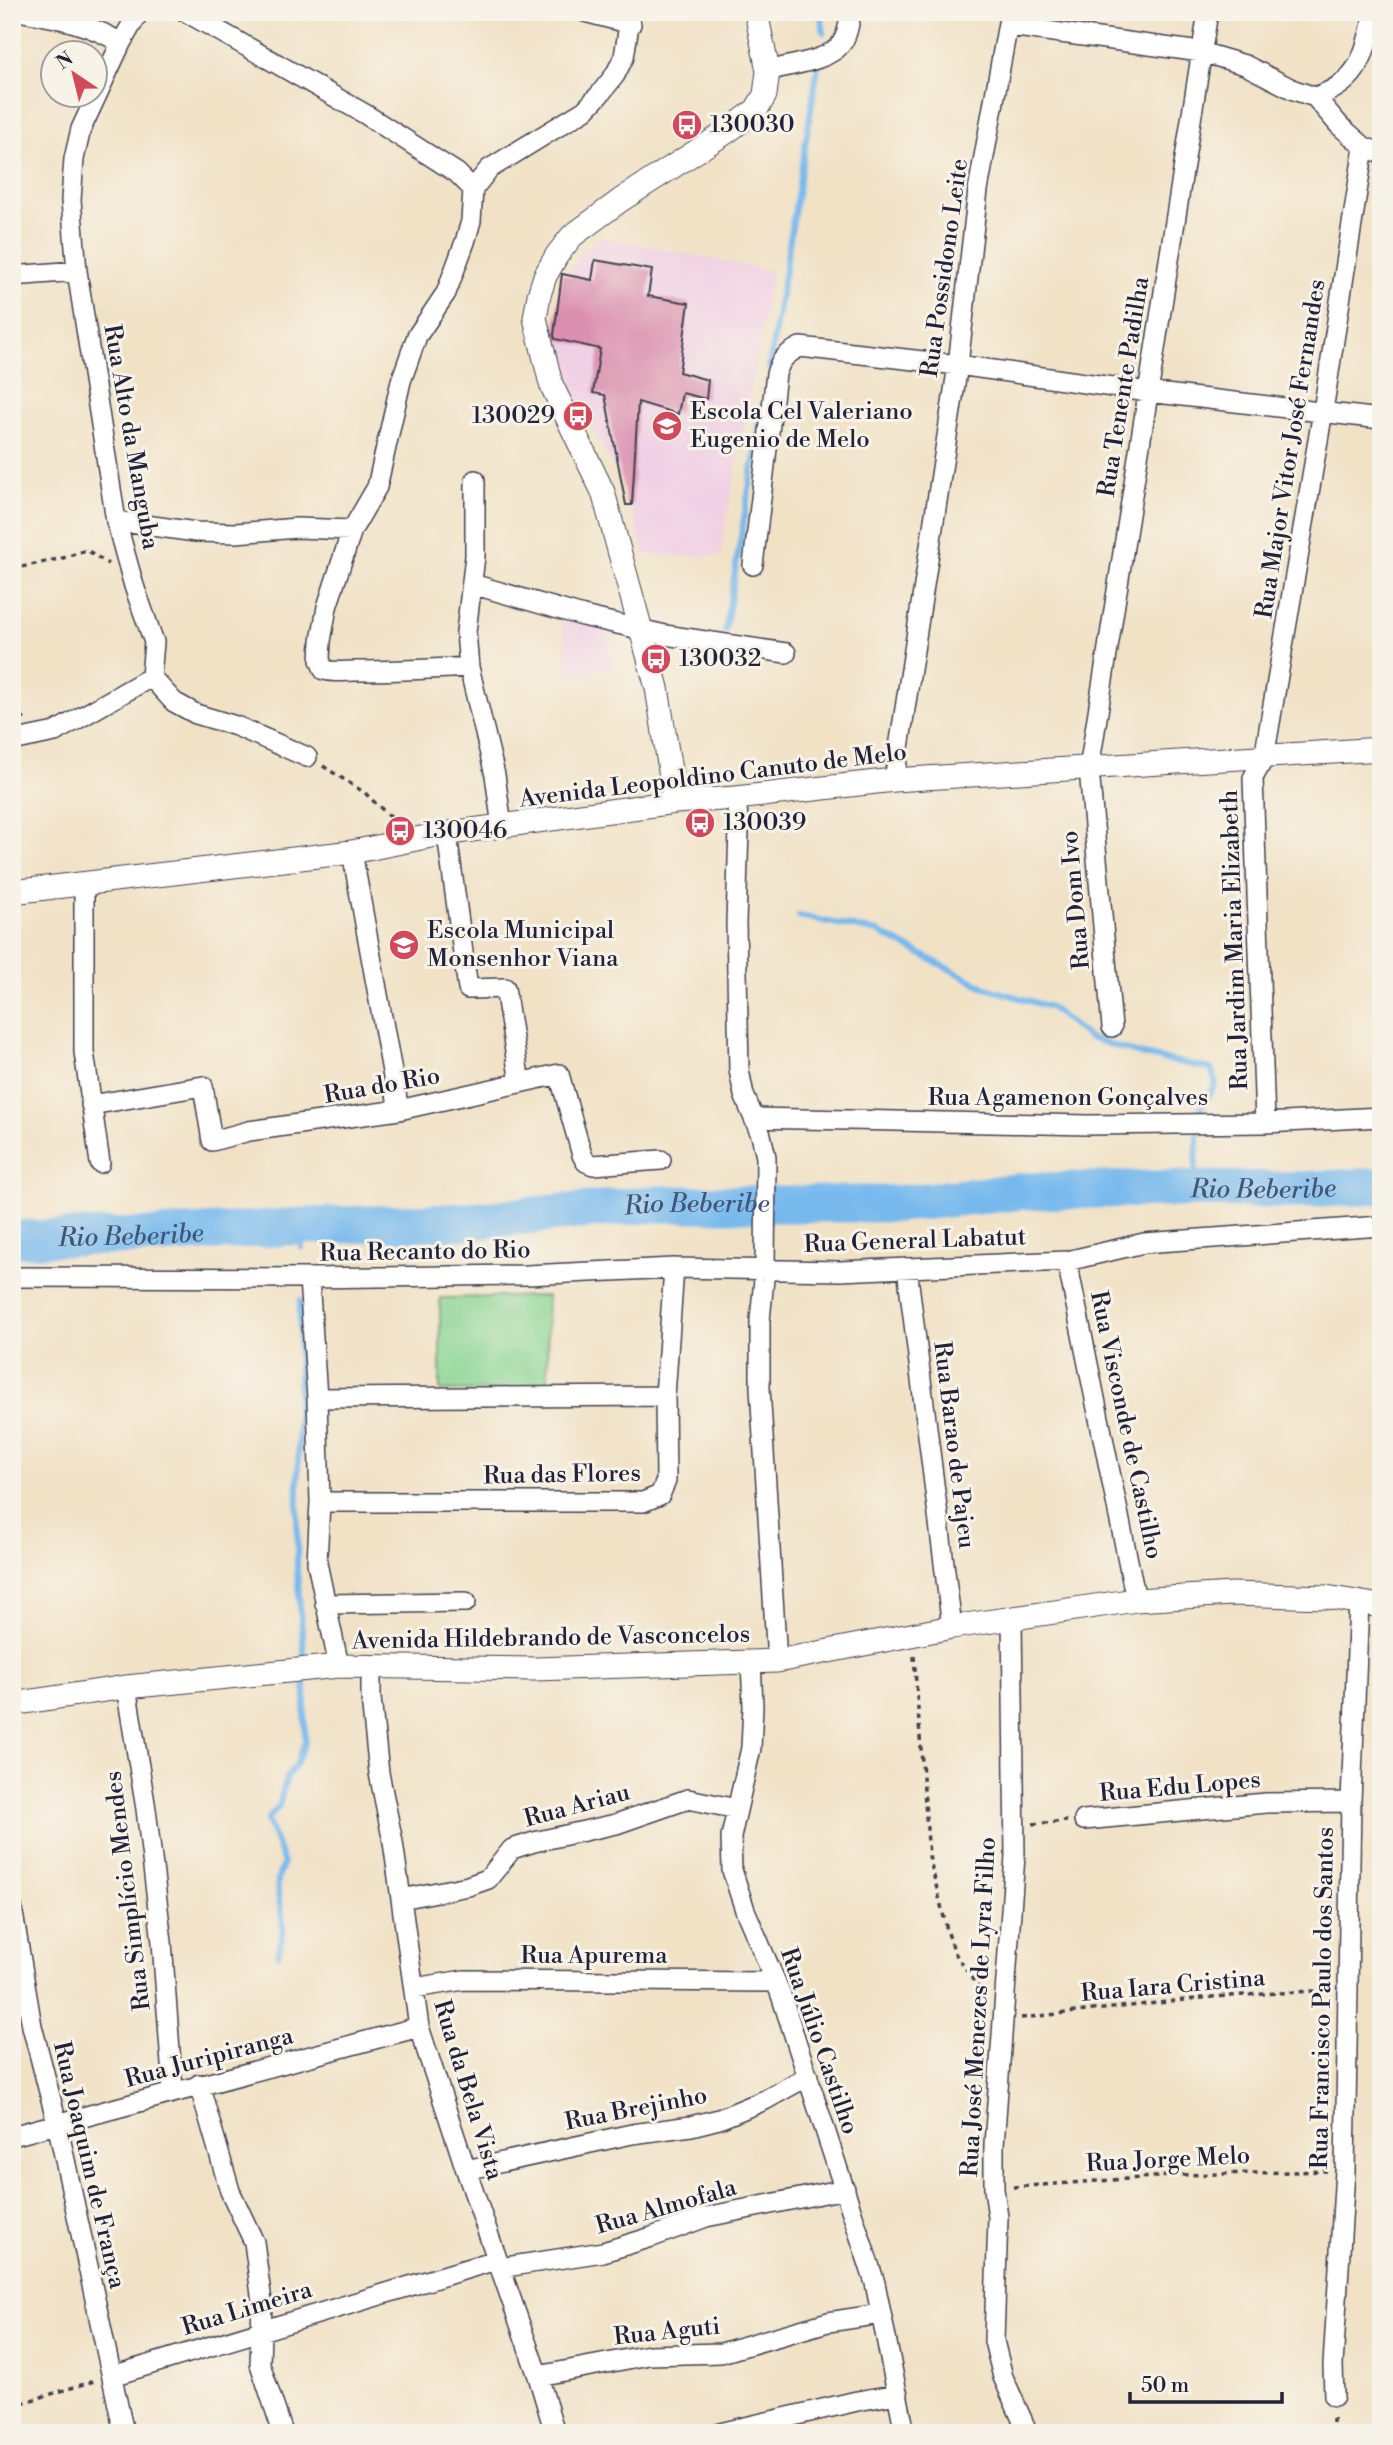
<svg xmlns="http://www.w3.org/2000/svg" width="1393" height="2445" viewBox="0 0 1393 2445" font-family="'Libre Bodoni',serif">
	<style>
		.built { fill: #f0d0e4 }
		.green { fill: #88d491; stroke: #557b66; stroke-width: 2 }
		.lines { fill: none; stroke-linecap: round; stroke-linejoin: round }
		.stream { stroke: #77b9ed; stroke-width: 6 }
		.river { stroke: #77b9ed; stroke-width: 37 }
		.building { fill: #da90ae }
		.minor-casing { stroke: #413f50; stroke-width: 22 }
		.tertiary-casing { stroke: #413f50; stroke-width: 25 }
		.path { stroke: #413f50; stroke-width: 3.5; stroke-dasharray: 5 5; stroke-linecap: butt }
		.minor { stroke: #fff; stroke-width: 19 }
		.tertiary { stroke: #fff; stroke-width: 23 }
		.labels { text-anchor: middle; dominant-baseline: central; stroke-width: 6; stroke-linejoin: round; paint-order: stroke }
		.poi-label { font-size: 24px; fill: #22223b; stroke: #f7f3e8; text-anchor: start }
		.street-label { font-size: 24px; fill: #22223b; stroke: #f7f3e8 }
		.water-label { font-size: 26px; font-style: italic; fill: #405779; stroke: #f7f3e8 }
	</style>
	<rect width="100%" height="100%" fill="#f7f3e8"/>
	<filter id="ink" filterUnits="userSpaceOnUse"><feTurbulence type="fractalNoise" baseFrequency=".0143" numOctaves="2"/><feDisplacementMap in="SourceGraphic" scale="14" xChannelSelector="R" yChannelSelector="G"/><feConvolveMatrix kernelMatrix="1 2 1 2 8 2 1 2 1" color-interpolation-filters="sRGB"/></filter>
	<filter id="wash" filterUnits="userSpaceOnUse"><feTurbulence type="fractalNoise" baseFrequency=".00686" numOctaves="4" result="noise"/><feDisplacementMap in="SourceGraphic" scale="28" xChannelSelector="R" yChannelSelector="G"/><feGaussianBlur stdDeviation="1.57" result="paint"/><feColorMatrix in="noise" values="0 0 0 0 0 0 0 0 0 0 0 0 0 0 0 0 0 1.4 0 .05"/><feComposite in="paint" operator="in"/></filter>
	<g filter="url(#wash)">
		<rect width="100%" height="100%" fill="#f1e2c6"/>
		<path class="built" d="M602,237L772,271L720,556L644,555L629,498L621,478L607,456L575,395L556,319L566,278L578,257Z
			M561,615L606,628L613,668L569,675Z"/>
		<path class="green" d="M547,1296L548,1390L440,1391V1298Z"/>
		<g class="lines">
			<path class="stream" d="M820,12L824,32
				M769,368L818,66
				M725,631L763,406
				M799,916L878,932L986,988L1050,1007L1089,1038L1143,1055L1211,1069L1216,1084L1199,1111L1194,1189
				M298,1227L302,1248
				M300,1301L297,1571L305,1665
				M278,1955C280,1947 283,1937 283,1928C283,1902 270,1888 284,1863L267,1820L279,1806L287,1776L296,1764L305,1742V1676"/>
			<path class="river" id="s1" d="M12,1239L158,1236L304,1226L472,1221L655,1204H897L1026,1191L1167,1189L1298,1190L1381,1186"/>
		</g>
		<g id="blocks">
			<path class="building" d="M595,260L652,270L648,296L689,303L679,372L708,380L706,399L682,393L678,414L638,402L632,505H626L605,395L593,393L600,349L555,339L554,335L562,274L592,280Z"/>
		</g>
	</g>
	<g filter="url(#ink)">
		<use href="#blocks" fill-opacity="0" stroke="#413f50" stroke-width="2"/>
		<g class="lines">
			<g class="minor-casing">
				<path id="minor" d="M23,12C59,18 90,24 121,43
					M139,12L121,43L81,129L74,159L71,200L77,271L116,521L134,586L154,642L151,677L174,702L196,714L236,726L307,757
					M186,12L365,114L457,173L473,189
					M585,12L631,24
					M1009,26L1201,52L1245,65L1294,90L1315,97L1339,125L1364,147L1381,153
					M768,71C788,65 829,61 841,44C848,35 849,23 851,12
					M1315,97C1361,82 1364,54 1375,12
					M12,276L77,271
					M475,480V556L466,632L469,667L495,775L502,827
					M116,521L196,532L236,533L297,528L352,530
					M753,565L776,374C780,360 786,354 800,347L958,365L1148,392L1381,419
					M472,584L583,616L665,635L786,653
					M469,667C432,669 395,671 357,671C345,671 336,673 324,670L320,660L321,641L327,607L352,530L377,487L401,381L417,336L446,293L465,242L471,221L473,189L489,169L585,110L600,94L615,75L624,57L631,12
					M12,741L55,732L151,677
					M894,780L958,365L978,190L1010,12
					M736,798L739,829L736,923L739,1070L744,1095L761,1135L766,1157L765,1269L760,1320V1388L777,1661
					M447,834L468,989L505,988L520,1083
					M352,852L399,1110
					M84,884V1052L100,1163
					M1112,1027L1089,769L1208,12
					M91,1105L203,1086L212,1141L249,1131L399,1110L559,1074L582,1155L586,1162L593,1165L661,1160
					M754,1118L1088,1125L1265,1123L1381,1117
					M1265,1123L1253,778L1264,758L1323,411L1364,147
					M1067,1261L1136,1600
					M907,1268L952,1627
					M12,1277L309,1278L527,1275L674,1268L840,1271L1067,1261L1144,1243L1381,1226
					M309,1278L317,1398L320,1502L317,1563L339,1666
					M317,1398L665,1396
					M320,1502H643L660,1495L666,1481L665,1396L674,1268
					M325,1604L466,1602
					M1012,1618L1015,1856L994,2145V2189L998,2217L994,2341L1003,2377L1028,2433
					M751,1662L753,1706L751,1748L731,1837L732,1870L745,1910L780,1992L875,2283L905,2433
					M371,1667V1698L379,1773L393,1842L419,2027L466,2170L538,2376L555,2433
					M126,1687L146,1809L162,1942L173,2091
					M1084,1820L1266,1803L1351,1802
					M401,1899L468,1886L488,1879L512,1849L534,1842L616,1824L688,1799L737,1809
					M12,1907L32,2026L57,2123L124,2433
					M414,1988L464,1980L776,1982
					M199,2084L230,2191L254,2242L262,2302L260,2364L283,2433
					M12,2136L419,2027
					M466,2170L632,2134L691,2126L719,2119L765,2100L808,2076
					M499,2268L603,2252L652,2237L706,2217L845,2189
					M112,2376L496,2260
					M538,2376L649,2355L721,2353L828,2322L881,2314
					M1334,2396L1333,2365L1345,2171L1351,1802L1359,1601
					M720,2433L857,2401L898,2394"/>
			</g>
			<g class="tertiary-casing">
				<path id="tertiary" d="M675,802L657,688L603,492L551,384L535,318L539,295L545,276L557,255L572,236L621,200L728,131L756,110L765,95L768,71L756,12
					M12,892L352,852L436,835L675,802L736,798L894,780L1381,749
					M12,1704L126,1687L339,1666L535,1669L777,1661L952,1627L1136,1600L1232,1594L1326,1597L1381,1606"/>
			</g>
			<path class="path" d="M12,569L63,558L87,550L108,564
				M12,689L24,720
				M323,766L365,793L387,814L399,819
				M914,1656L929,1856L947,1930L955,1953L986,1999
				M1033,1824L1067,1821
				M1021,2018L1212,1997L1331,1990
				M1013,2187L1183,2175L1327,2171
				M12,2406L94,2381
				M1333,2433V2415"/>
			<use href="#minor" class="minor"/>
			<use href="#tertiary" class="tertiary"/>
		</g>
	</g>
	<defs>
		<g id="bus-disc" transform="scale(1.575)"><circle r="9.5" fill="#d1495b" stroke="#f7f3e8"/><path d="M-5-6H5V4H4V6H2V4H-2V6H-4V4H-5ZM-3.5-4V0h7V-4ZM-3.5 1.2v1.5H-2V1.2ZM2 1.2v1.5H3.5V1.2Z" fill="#fff"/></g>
		<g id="school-disc" transform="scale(1.575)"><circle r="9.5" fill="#d1495b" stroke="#f7f3e8"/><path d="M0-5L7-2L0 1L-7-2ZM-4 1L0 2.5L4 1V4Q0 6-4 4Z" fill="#fff"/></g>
	</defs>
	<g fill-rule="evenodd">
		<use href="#bus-disc" x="687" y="125"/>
		<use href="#bus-disc" x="578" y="416"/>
		<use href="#school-disc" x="667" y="426"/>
		<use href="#bus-disc" x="656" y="659"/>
		<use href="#bus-disc" x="700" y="823"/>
		<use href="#bus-disc" x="400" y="831"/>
		<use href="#school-disc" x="404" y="945"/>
	</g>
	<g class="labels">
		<g class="poi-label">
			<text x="710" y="125">130030</text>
			<text x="690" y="412">Escola Cel Valeriano<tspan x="690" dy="28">Eugenio de Melo</tspan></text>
			<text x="555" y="416" text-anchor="end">130029</text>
			<text x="679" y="659">130032</text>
			<text x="723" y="823">130039</text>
			<text x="423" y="831">130046</text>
			<text x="427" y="931">Escola Municipal<tspan x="427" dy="28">Monsenhor Viana</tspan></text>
		</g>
		<g class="street-label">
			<text transform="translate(945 268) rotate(-82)">Rua Possidono Leite</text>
			<text transform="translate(1124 387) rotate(-81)">Rua Tenente Padilha</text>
			<text transform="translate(131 437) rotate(80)">Rua Alto da Manguba</text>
			<text transform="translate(1291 449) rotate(-81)">Rua Major Vitor José Fernandes</text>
			<text transform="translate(713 776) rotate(-7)">Avenida Leopoldino Canuto de Melo</text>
			<text transform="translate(1076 900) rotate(-95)">Rua Dom Ivo</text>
			<text transform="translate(1235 940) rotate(-92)">Rua Jardim Maria Elizabeth</text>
			<text transform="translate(382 1086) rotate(-10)">Rua do Rio</text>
			<text x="1068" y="1098">Rua Agamenon Gonçalves</text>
			<text transform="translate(915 1241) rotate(-2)">Rua General Labatut</text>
			<text transform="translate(425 1252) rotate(-1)">Rua Recanto do Rio</text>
			<text transform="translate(1126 1425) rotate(78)">Rua Visconde de Castilho</text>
			<text transform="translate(954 1445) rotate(83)">Rua Barao de Pajeu</text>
			<text transform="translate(562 1475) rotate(-1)">Rua das Flores</text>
			<text transform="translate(551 1638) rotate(-1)">Avenida Hildebrando de Vasconcelos</text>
			<text transform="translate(1180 1787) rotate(-5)">Rua Edu Lopes</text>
			<text transform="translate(577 1806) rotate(-15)">Rua Ariau</text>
			<text transform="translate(128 1891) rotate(-97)">Rua Simplício Mendes</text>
			<text x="594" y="1956">Rua Apurema</text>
			<text transform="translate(1173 1986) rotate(-5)">Rua Iara Cristina</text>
			<text transform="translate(1323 1998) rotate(-89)">Rua Francisco Paulo dos Santos</text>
			<text transform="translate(979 2007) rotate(-87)">Rua José Menezes de Lyra Filho</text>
			<text transform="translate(819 2041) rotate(71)">Rua Júlio Castilho</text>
			<text transform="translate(209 2058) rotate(-15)">Rua Juripiranga</text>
			<text transform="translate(468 2090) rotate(73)">Rua da Bela Vista</text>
			<text transform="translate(636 2109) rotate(-11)">Rua Brejinho</text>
			<text transform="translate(1168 2160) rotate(-3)">Rua Jorge Melo</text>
			<text transform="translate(89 2165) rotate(77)">Rua Joaquim de França</text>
			<text transform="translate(666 2207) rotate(-16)">Rua Almofala</text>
			<text transform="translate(247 2309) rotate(-17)">Rua Limeira</text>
			<text transform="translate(667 2332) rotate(-6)">Rua Aguti</text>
		</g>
		<g class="water-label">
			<text stroke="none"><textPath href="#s1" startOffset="1253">Rio Beberibe</textPath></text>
			<text stroke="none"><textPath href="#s1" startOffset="686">Rio Beberibe</textPath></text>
			<text stroke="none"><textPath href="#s1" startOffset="119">Rio Beberibe</textPath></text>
		</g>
	</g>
	<rect width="1393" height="2445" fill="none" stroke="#f7f3e8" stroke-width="42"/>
	<g transform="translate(74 74) rotate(325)"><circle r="33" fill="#f7f3e8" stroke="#a29fa3" stroke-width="2"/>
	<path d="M0-5L12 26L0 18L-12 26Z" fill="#d1495b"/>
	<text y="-10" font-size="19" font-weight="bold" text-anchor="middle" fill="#22223b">N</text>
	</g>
	<path d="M1130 2392v10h152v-10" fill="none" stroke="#22223b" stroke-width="3.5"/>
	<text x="1141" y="2392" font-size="21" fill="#22223b" stroke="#f7f3e8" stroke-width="5" paint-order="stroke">50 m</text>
</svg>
